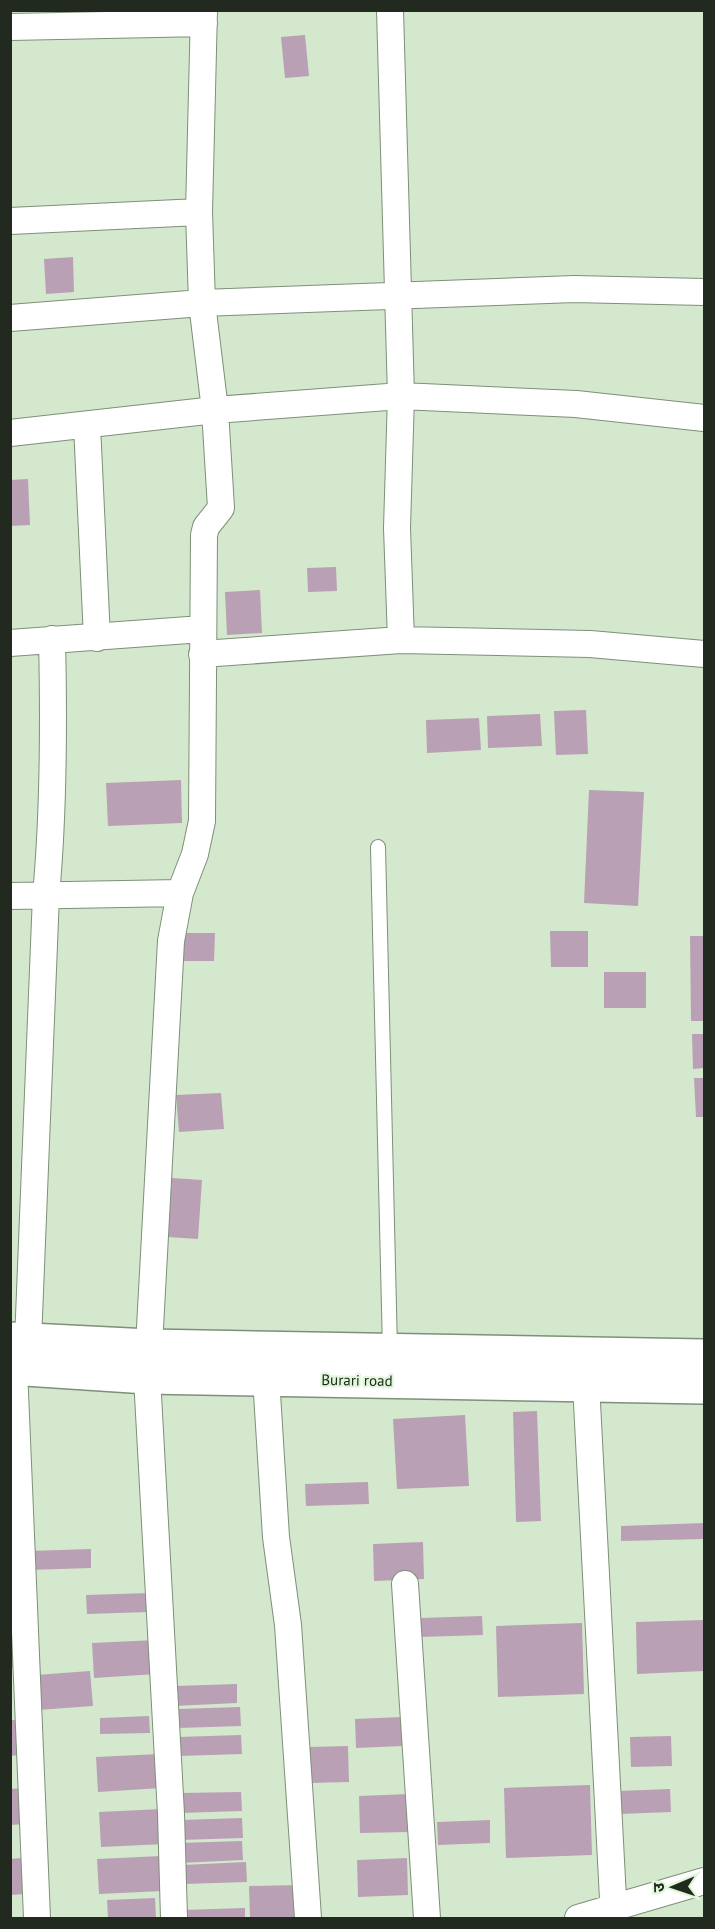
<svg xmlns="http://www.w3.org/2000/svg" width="715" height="1929" viewBox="0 0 715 1929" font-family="'PT Sans','Noto Sans Devanagari',sans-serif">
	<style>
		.building { fill: #baa0b4 }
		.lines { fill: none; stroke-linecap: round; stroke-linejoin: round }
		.service-casing { stroke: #7d9078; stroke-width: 16 }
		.minor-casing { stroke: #7d9078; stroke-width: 28 }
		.secondary-casing { stroke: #7d9078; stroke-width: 36 }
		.service { stroke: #fff; stroke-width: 14 }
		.minor { stroke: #fff; stroke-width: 26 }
		.secondary { stroke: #fff; stroke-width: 33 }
		.labels { text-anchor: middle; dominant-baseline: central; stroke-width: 4.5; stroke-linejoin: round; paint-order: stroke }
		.street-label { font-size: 15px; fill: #222a20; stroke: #e1f6db }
	</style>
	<rect width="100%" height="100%" fill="#d4e8ce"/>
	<path class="building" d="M305,35L309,76L285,78L281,37Z
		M73,257L74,292L46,294L44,259Z
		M28,479L30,525L10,526V480Z
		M336,567L337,591L308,592L307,568Z
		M260,590L262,633L227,635L225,592Z
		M586,710L588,754L556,755L554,711Z
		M540,714L542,746L488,748L487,716Z
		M479,718L481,750L427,753L426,720Z
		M181,780L182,823L108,826L106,783Z
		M589,790L644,792L638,906L584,903Z
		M550,931H588V967H551Z
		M184,933H215L214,961H184Z
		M690,936H704V1021H691Z
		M604,972H646V1008H604Z
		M692,1034H704V1068L693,1069Z
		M694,1078H704V1117H696Z
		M221,1093L224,1129L179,1132L176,1095Z
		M172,1178L202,1180L198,1239L168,1237Z
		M537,1411L541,1521L516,1522L513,1412Z
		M465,1415L469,1486L397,1489L393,1419Z
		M368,1482L369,1504L306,1506L305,1484Z
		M704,1523V1539L621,1541V1526Z
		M423,1542L424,1579L374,1581L373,1544Z
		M91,1549V1568L29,1570L28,1551Z
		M149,1593V1612L87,1614L86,1595Z
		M482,1616L483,1635L420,1637V1618Z
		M703,1620L704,1671L637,1674L636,1622Z
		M582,1623L584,1694L498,1697L496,1626Z
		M10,1632H13L15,1668H10Z
		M156,1640L157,1674L94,1678L92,1643Z
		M90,1671L93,1706L38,1710L36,1675Z
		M237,1684V1703L174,1706V1686Z
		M240,1707L241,1726L178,1728V1709Z
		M149,1716L150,1733L100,1734V1718Z
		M402,1717L403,1746L356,1748L355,1719Z
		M10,1720H19L21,1755L10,1756Z
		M241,1735L242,1754L179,1756L178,1737Z
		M671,1736L672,1766L631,1767L630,1737Z
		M348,1746L349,1782L309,1783V1747Z
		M159,1754L161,1788L98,1792L96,1757Z
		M590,1785L592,1855L506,1858L504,1788Z
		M23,1788L26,1824L10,1825V1789Z
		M670,1789L671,1812L619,1814L618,1791Z
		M241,1792L242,1811L180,1813L179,1793Z
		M409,1794V1832L360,1833L359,1796Z
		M162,1809L165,1844L101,1847L99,1812Z
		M242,1818L243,1838L181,1840L180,1820Z
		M490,1820V1843L438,1845L437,1822Z
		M242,1841L243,1860L180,1863L179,1843Z
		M161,1856L163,1891L99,1894L97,1859Z
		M22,1858L25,1894L10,1895V1859Z
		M407,1858L408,1895L358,1897L357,1860Z
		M246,1862L247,1882L184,1884L183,1865Z
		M299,1885L300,1918H250L249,1886Z
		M155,1898L156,1918H108L107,1900Z
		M245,1908V1918H182V1910Z"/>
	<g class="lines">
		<g class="service-casing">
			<path id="service" d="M378,847L390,1350"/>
		</g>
		<g class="minor-casing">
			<path id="minor" d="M10,27L204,23
				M10,221L199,212
				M10,318L202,303L574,289L704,292
				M87,425L97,638
				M10,433L215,410L401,396L576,404L704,418
				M401,640L590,644L704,654
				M10,643L202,629
				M202,654L401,640L397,528L401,396L390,10
				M10,896L180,893
				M28,1341L46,895C54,809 54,725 52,639
				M149,1346L171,941L180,893L195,854L202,821L204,535L206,527L221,508L215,410L202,303L199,212L204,10
				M14,1368L37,1918
				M147,1377L171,1814L174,1918
				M266,1378L276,1537L288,1625L308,1918
				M586,1384L614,1918
				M405,1584L427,1918
				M578,1918L704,1881"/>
		</g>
		<g class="secondary-casing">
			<path id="secondary" d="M10,1339L149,1346L704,1356
				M10,1368L147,1377L704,1387"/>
		</g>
		<use href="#service" class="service"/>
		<use href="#minor" class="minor"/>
		<use href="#secondary" class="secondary"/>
	</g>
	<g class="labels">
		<g class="street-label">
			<text transform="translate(357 1380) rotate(1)">Burari road</text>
		</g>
	</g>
	<rect width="715" height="1929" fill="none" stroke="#222a20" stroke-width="24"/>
	<g transform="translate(673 1887) rotate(268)" stroke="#e1f6db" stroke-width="4.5" paint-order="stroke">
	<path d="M0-4.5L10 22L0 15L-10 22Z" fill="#222a20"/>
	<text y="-9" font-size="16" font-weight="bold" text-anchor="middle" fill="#222a20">उ</text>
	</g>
</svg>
